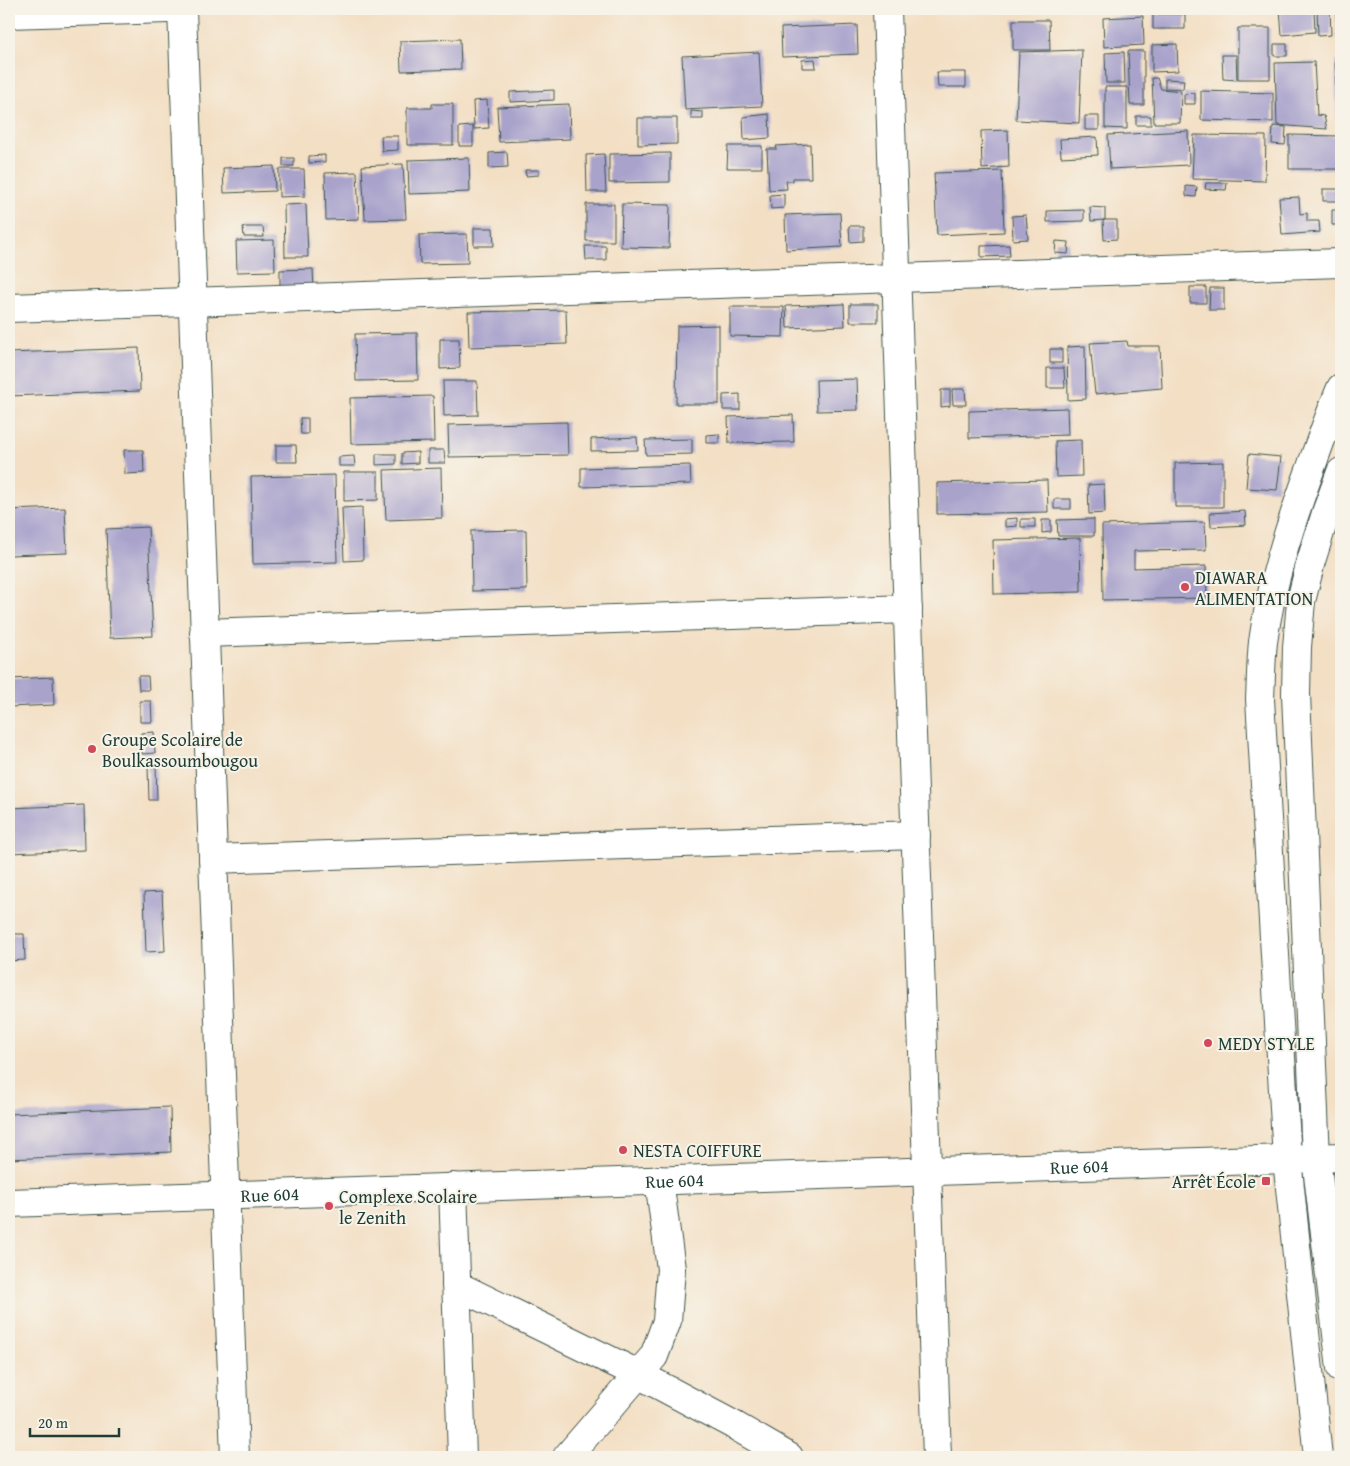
<svg xmlns="http://www.w3.org/2000/svg" width="1350" height="1466" viewBox="0 0 1350 1466" font-family="'Gentium Book Plus',serif">
	<style>
		.building { fill: #a9a3cc }
		.lines { fill: none; stroke-linecap: round; stroke-linejoin: round }
		.minor-casing { stroke: #3f554a; stroke-width: 30 }
		.major-casing { stroke: #3f554a; stroke-width: 30 }
		.minor { stroke: #fff; stroke-width: 28 }
		.major { stroke: #fff; stroke-width: 28 }
		.poi-dot { fill: #d1495b; stroke: #f7f3e8; stroke-width: 2 }
		.labels { text-anchor: middle; dominant-baseline: central; stroke-width: 4; stroke-linejoin: round; paint-order: stroke }
		.poi-label { font-size: 18px; fill: #1f3d34; stroke: #f7f3e8; text-anchor: start }
		.street-label { font-size: 18px; fill: #1f3d34; stroke: #f7f3e8 }
	</style>
	<rect width="100%" height="100%" fill="#f7f3e8"/>
	<filter id="ink" filterUnits="userSpaceOnUse"><feTurbulence type="fractalNoise" baseFrequency=".02" numOctaves="2"/><feDisplacementMap in="SourceGraphic" scale="10" xChannelSelector="R" yChannelSelector="G"/><feConvolveMatrix kernelMatrix="1 2 1 2 8 2 1 2 1" color-interpolation-filters="sRGB"/></filter>
	<filter id="wash" filterUnits="userSpaceOnUse"><feTurbulence type="fractalNoise" baseFrequency=".0096" numOctaves="4" result="noise"/><feDisplacementMap in="SourceGraphic" scale="20" xChannelSelector="R" yChannelSelector="G"/><feGaussianBlur stdDeviation="1.12" result="paint"/><feColorMatrix in="noise" values="0 0 0 0 0 0 0 0 0 0 0 0 0 0 0 0 0 1.4 0 .05"/><feComposite in="paint" operator="in"/></filter>
	<g filter="url(#wash)">
		<rect width="100%" height="100%" fill="#f3dfc4"/>
		<g id="blocks">
			<path class="building" d="M1280,9H1314L1315,32L1282,35Z
				M1317,9H1330L1331,35L1318,36Z
				M1336,9H1341V38H1337Z
				M1153,14H1185V29H1153Z
				M1143,16L1144,45L1104,47L1103,18Z
				M1013,20H1049L1050,50H1013Z
				M857,25L858,54L782,57L781,28Z
				M1238,28H1270V79H1238Z
				M460,39L461,69L401,71L400,41Z
				M1177,44L1178,71L1152,72V45Z
				M1274,44H1287V56H1274Z
				M1082,50L1079,123L1016,120L1019,52Z
				M1128,51H1144V105H1130Z
				M759,52L762,106L685,110L682,56Z
				M1124,52L1125,83H1106L1105,53Z
				M1222,55H1236L1237,80L1223,79Z
				M815,59L816,68H802V60Z
				M1335,60H1341V125H1337Z
				M1314,62L1317,115L1324,116L1327,129L1277,125L1275,63Z
				M937,72H966V87H938Z
				M1152,78H1157L1161,89L1181,91L1180,123H1154Z
				M1165,79L1184,80L1183,89L1165,88Z
				M1105,87H1127V129L1105,128Z
				M554,90V100L510,102V92Z
				M1201,91L1273,93V122L1201,120Z
				M1195,93V104H1184V94Z
				M487,100L489,128L474,129L473,101Z
				M432,104H453V145H407V108H432Z
				M569,104L570,139L499,142L497,107Z
				M691,111L703,112V119H691Z
				M769,114L770,138L744,140L743,117Z
				M1085,116H1099V130H1085Z
				M1136,116H1151V125H1136Z
				M638,118H677V144L638,145Z
				M473,126V146H459V127Z
				M1273,126L1286,127L1285,145L1272,144Z
				M1008,130L1009,167L982,169L981,131Z
				M1188,131L1189,165L1110,169L1108,135Z
				M1194,135L1266,136L1265,181L1192,179Z
				M1289,135L1341,136V169H1289Z
				M381,136H398V150L382,151Z
				M1097,137L1098,155L1061,157L1060,139Z
				M810,144L811,178H793V181H786L787,189L769,190L767,149H777L776,146Z
				M728,146H762V168H727Z
				M507,152L508,167L489,168V153Z
				M670,153V182L609,183V154Z
				M604,154L606,192H587L586,155Z
				M325,155V162L309,163V156Z
				M283,158H294V166H283Z
				M469,158L470,192L409,194L408,160Z
				M403,164L406,219L365,220L362,166Z
				M274,166L275,191L224,193L223,168Z
				M279,169H304L305,196L279,197Z
				M525,170H539V175L526,176Z
				M1002,171L1004,232L937,235L934,173Z
				M357,172L359,219L326,220L325,173Z
				M1206,183H1227L1226,190L1205,189Z
				M1186,186L1197,187L1196,197L1186,196Z
				M1323,189H1341V201H1323Z
				M784,194V208L771,209L770,195Z
				M1299,197L1300,214L1307,213V221H1319L1320,232L1282,235L1279,198Z
				M306,204L308,257H285L284,205Z
				M586,204H614V241H586Z
				M622,204L670,205L669,248L621,247Z
				M1090,207L1105,208V220L1091,221Z
				M1084,210V221L1047,222V211Z
				M1332,210H1341V225H1332Z
				M840,213L842,247L786,250L785,215Z
				M1026,215L1028,239L1013,240L1012,216Z
				M1103,220H1117V239L1104,240Z
				M849,226H863V241L850,242Z
				M243,227H263L264,237H244Z
				M474,228H493L494,246H474Z
				M467,234L468,263L420,264L419,235Z
				M274,240L275,271L237,272L236,241Z
				M1056,241L1069,242L1068,254L1055,253Z
				M1009,245L1010,256L981,257V246Z
				M585,246H606V260H586Z
				M313,269L314,291L280,292V270Z
				M1190,287H1206V303H1190Z
				M1210,288H1224V310H1209Z
				M844,304L845,326L787,328L786,306Z
				M850,304H878V322H850Z
				M730,307H784L783,337L730,336Z
				M566,310L567,344L469,347L468,312Z
				M719,325V404H676L677,326Z
				M417,333L418,380L356,381L355,334Z
				M440,339H459L460,368L440,369Z
				M1127,341L1128,346H1160L1162,388L1095,394L1090,343Z
				M1085,346L1086,399L1068,400L1067,347Z
				M139,348L140,391L9,396V353Z
				M1050,349H1062V363H1050Z
				M1047,368H1064L1065,388H1047Z
				M857,379L858,410L817,411L816,380Z
				M443,381H477L478,415L444,416Z
				M952,389H965L966,405H953Z
				M941,390H950V406L941,407Z
				M740,394V410H723V395Z
				M433,396L434,442L351,444L350,398Z
				M1067,408L1068,435L969,438V411Z
				M793,415L794,442L729,443L728,417Z
				M300,418H308V434H301Z
				M567,422L568,455L449,457L448,425Z
				M719,434V443H706V435Z
				M637,437L638,450L591,451V439Z
				M692,439V454L646,455L645,440Z
				M1081,440L1082,476L1056,477L1055,441Z
				M276,445H296L297,462H276Z
				M124,450H143L144,473L125,474Z
				M428,450H444L445,463H428Z
				M418,452V463L402,464V453Z
				M376,454H396V464L376,465Z
				M1249,454L1281,457L1277,490L1246,488Z
				M354,456L355,466H339V457Z
				M1223,462V507H1175V463Z
				M690,465L691,484L581,487V468Z
				M441,468L442,518L386,520L384,470Z
				M344,472H378V500L344,501Z
				M335,475L337,562L253,564L251,477Z
				M1047,480L1048,512L937,514V483Z
				M1104,484L1105,513L1089,514L1088,485Z
				M1054,499H1071V509H1054Z
				M362,507L363,560L344,561L342,508Z
				M65,508L67,553L9,555V510Z
				M1245,511L1246,525L1211,527L1210,513Z
				M1017,518V526L1005,527V519Z
				M1021,519H1035V527H1021Z
				M1094,519V536H1058L1057,520Z
				M1042,520H1051V532L1042,533Z
				M1205,522L1206,550L1134,551V568L1206,566L1207,598L1103,600L1102,525Z
				M148,527L153,636L110,638L106,529Z
				M526,530L527,590L472,591L471,531Z
				M1080,538L1081,592L994,594L993,540Z
				M138,676H148L149,690H139Z
				M53,677L54,705L9,707V679Z
				M140,701H151L152,722H140Z
				M154,732L155,753L142,754L141,733Z
				M156,766L157,800H149L148,767Z
				M84,805L85,850L9,853V808Z
				M162,892L165,951L146,952L144,893Z
				M9,934H24L25,960L9,961Z
				M170,1107L171,1152L9,1159V1114Z"/>
		</g>
	</g>
	<g filter="url(#ink)">
		<use href="#blocks" fill-opacity="0" stroke="#3f554a" stroke-width="1"/>
		<g class="lines">
			<g class="minor-casing">
				<g id="minor">
					<path d="M182,9L235,1457"/>
					<path d="M887,9L937,1457"/>
					<path d="M9,14L168,9"/>
					<path d="M9,308L1341,263"/>
					<path d="M204,633L908,609"/>
					<path d="M213,859L916,835"/>
					<path d="M453,1187L462,1457"/>
					<path id="s1" d="M9,1203L1341,1157"/>
					<path d="M456,1285L638,1374L732,1424L789,1457"/>
					<path d="M567,1457L654,1356L667,1321L671,1269L659,1180"/>
				</g>
			</g>
			<g class="major-casing">
				<path id="major" d="M1341,472L1327,510L1311,561L1301,601L1297,647L1296,694L1316,1158L1341,1368
					M1318,1457L1287,1159L1260,699C1261,680 1261,660 1263,642C1271,584 1289,528 1309,473C1319,445 1329,416 1341,388"/>
			</g>
			<use href="#minor" class="minor"/>
			<use href="#major" class="major"/>
		</g>
	</g>
	<g class="poi-dot">
		<circle cx="1185" cy="587" r="5"/>
		<circle cx="92" cy="749" r="5"/>
		<circle cx="1208" cy="1043" r="5"/>
		<circle cx="623" cy="1150" r="5"/>
		<rect x="1261" y="1176" width="10" height="10" rx="2.5"/>
		<circle cx="329" cy="1206" r="5"/>
	</g>
	<g class="labels">
		<g class="poi-label">
			<text x="1195" y="577">DIAWARA<tspan x="1195" dy="21">ALIMENTATION</tspan></text>
			<text x="102" y="739">Groupe Scolaire de<tspan x="102" dy="21">Boulkassoumbougou</tspan></text>
			<text x="1218" y="1043">MEDY STYLE</text>
			<text x="633" y="1150">NESTA COIFFURE</text>
			<text x="1256" y="1181" text-anchor="end">Arrêt École</text>
			<text x="339" y="1196">Complexe Scolaire<tspan x="339" dy="21">le Zenith</tspan></text>
		</g>
		<g class="street-label">
			<text stroke="none"><textPath href="#s1" startOffset="1071">Rue 604</textPath></text>
			<text stroke="none"><textPath href="#s1" startOffset="666">Rue 604</textPath></text>
			<text stroke="none"><textPath href="#s1" startOffset="261">Rue 604</textPath></text>
		</g>
	</g>
	<rect width="1350" height="1466" fill="none" stroke="#f7f3e8" stroke-width="30"/>
	<path d="M30 1428v8h89v-8" fill="none" stroke="#1f3d34" stroke-width="2.5"/>
	<text x="38" y="1428" font-size="15" fill="#1f3d34" stroke="#f7f3e8" stroke-width="4" paint-order="stroke">20 m</text>
</svg>
